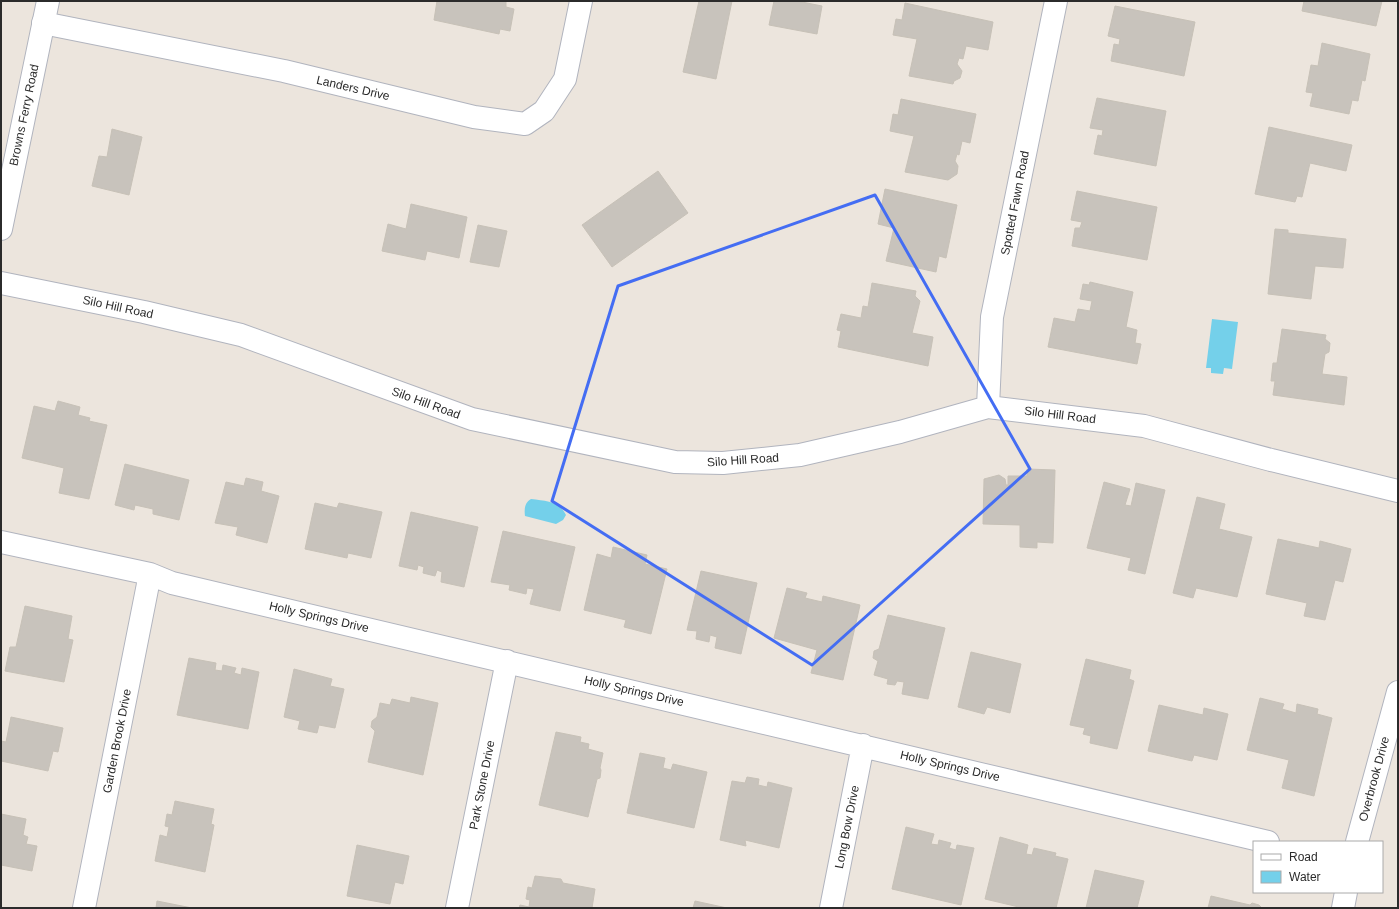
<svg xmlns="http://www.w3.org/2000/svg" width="1399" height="909" viewBox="0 0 1399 909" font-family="Arial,sans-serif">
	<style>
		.water { fill: #74d0ea }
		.building { fill: #c8c3bc; stroke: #c7c1b7 }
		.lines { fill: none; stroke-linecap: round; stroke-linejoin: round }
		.minor-casing { stroke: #b1b4be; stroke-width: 24 }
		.tertiary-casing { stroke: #b1b4be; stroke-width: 24 }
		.minor { stroke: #fff; stroke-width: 22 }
		.tertiary { stroke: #fff; stroke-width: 22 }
		.marked { fill: none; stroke: #446df3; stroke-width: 3; stroke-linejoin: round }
		.labels { text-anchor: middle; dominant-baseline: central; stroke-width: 4; stroke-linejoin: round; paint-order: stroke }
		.street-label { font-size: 12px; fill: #2b2b2b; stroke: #fff }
	</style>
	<rect width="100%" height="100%" fill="#ece5dd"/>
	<path class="water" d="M1212,319L1238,322L1232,369L1224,368L1223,374L1211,373V368H1206Z
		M531,499C546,501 559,501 566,515L563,520L556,524L525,516C524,509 525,502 531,499Z"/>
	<path class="building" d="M437,1H506V7L514,9L510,31L500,29L499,34L434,20Z
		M699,1H732L716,79L683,72Z
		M774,1H797L822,6L817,34L769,25Z
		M1304,1H1382L1376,26L1302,11Z
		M905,3L993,22L988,50L966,46L963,59L959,58L957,64L962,71L960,78L954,81L953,84L909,76L917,39L893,35L896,19L902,20Z
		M1115,6L1195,22L1184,76L1111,61L1114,44L1119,45L1120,39L1108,36Z
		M1322,43L1370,54L1365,81L1362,80L1358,101L1352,100L1349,114L1310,106L1313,93L1306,92L1311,65L1318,66Z
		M1097,98L1166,111L1156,166L1094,154L1098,135L1102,136L1103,130L1090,128Z
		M901,99L976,114L970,143L962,141L959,155L957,154L955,161L958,166L957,174L948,180L905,172L914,136L890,131L893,114L898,115Z
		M1269,127L1352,145L1346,171L1310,163L1302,197L1297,196L1295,202L1255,194Z
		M112,129L142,137L129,195L92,186L99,156L107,157Z
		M658,171L688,213L612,267L582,225Z
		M885,189L957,205L946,258L939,256L936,272L886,261L894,228L878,224Z
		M1077,191L1157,207L1147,260L1072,246L1075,228H1080L1082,222L1071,220Z
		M411,204L467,217L459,258L427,251L425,260L382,251L388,224L406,229Z
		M478,225L507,231L499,267L470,262Z
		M1275,229L1288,230V233L1346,239L1343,268L1315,266L1311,299L1268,294Z
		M1090,282L1133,292L1126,327L1137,330L1135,343L1141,344L1137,364L1048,347L1054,318L1075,322L1078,309L1090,311L1092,301L1080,299L1083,284L1089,285Z
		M872,283L916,291L915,296L920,301L912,333L933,337L928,366L838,347L841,331L837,330L841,314L861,318L863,306L868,307Z
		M1282,329L1326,335L1325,339L1330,343L1329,352L1325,354L1322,374L1347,377L1344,405L1273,395L1275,381H1271L1273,363H1277Z
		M58,401L80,407L78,415L90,418L89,421L107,425L89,499L59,493L64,468L22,458L34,406L55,411Z
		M125,464L189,480L179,520L153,514V509L135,505L134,510L115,505Z
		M1027,469L1055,470L1053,543L1037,542V548L1020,547V525L983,524L984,479L999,475L1005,479L1006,485H1008V476H1027Z
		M246,478L263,482L261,491L279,496L267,543L236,535L238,527L215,523L226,482L244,486Z
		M1104,482L1130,489L1125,505L1131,506L1136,483L1165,490L1145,574L1128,570L1131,558L1087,548Z
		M1197,497L1225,504L1219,529L1252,537L1237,597L1196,588L1193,598L1173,593Z
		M315,503L337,508L339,503L382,512L371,558L348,553L347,558L305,549Z
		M411,512L478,527L464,587L441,582L442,572L437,570L435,576L423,573L424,567L418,565L417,570L399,566Z
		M503,531L575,547L560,611L530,604L534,589L527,588L526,594L509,590L510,585L491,582Z
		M1278,539L1319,548L1320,541L1351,549L1343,582L1335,580L1325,620L1304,616L1307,603L1266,594Z
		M613,547L647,555L645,564L667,569L651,634L624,627L626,620L584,610L597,554L611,558Z
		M701,571L757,583L741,654L715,648L717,637L710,635L709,642L696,639L697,631L687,630Z
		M787,588L807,593L805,598L822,602L823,596L860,605L843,680L811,673L817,650L774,638Z
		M25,606L72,616L68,639L73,640L64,682L5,671L10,647H16Z
		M888,615L945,628L928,699L902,694L904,682L897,681L895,685L887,684L888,679L874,675L878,661L873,658L874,651L879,649Z
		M971,652L1021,664L1010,713L987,707L984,714L958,707Z
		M189,658L216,663L215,670L222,671L223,665L236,668L234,673L241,675L242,668L259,672L248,729L177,715Z
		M1086,659L1131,670L1129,679L1134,681L1117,749L1090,743L1091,736L1083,734L1085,728L1070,725Z
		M294,669L332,679L330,686L344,689L335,728L319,725L317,733L298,729L300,721L284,717Z
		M411,697L438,703L423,775L368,762L375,731L371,727L372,721L377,717L380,703L390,705L392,699L410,703Z
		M1260,698L1284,704L1282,709L1296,713L1297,704L1318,709L1317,714L1332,718L1314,796L1282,788L1289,760L1247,750Z
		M1159,705L1203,715L1204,708L1228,714L1217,760L1194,755L1192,761L1148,751Z
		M11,717L63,728L58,752L53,751L48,771L1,761V741L6,742Z
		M556,732L581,737L580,742L589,744L588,749L603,753L600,768L601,770L600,778L597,779L588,817L539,805Z
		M640,753L665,758L663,768L671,770L673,764L707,772L694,828L627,813Z
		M747,777L759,779L758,785L767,787L768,782L792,788L779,848L745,840L746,846L720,840L732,781L745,783Z
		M175,801L214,809L211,824L214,825L205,872L155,861L160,835L167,837L169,827L165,826L167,814L172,815Z
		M1,814L26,819L23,835L28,837L26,844L37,846L32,871L1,865Z
		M906,827L934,834L931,844L938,845L939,840L951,843L949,848L956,850L957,845L974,848L961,905L892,889Z
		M1000,837L1028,845L1026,854L1032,855L1034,848L1056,853L1055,856L1068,859L1056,908H1023L985,899Z
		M357,845L409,856L403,884L395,882L390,904L347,896Z
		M1095,870L1144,881L1137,908H1086Z
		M535,876L561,879L563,883L595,889L592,908H519L520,905L529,907L530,900L526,899L528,887L532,888Z
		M1211,896L1250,905L1252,903L1259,905L1262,908H1208Z
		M157,901L192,908H156Z
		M695,901L727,908H693Z"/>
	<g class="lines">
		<g class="minor-casing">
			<path id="minor" d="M43,23L284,71L474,117L525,124L544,111L565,79L581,1
				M1,283L144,312L241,335L472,419L675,462L723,463L800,455L900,432L988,407L1144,426L1271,460L1398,491
				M988,407L992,317L1056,1
				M1,542L150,574L172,583L1268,842
				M1357,842L1398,692
				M84,908L150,574
				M457,908L507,661
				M831,908L863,745
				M1343,908L1346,892"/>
		</g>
		<g class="tertiary-casing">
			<path id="tertiary" d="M1,229L48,1"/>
		</g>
		<use href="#minor" class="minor"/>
		<use href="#tertiary" class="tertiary"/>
	</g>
	<path class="marked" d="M875,195L1030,469L812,665L552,501L618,286Z"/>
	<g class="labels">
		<g class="street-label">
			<text transform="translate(353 88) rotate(13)">Landers Drive</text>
			<text transform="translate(24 115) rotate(-78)">Browns Ferry Road</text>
			<text transform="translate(1015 203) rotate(-79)">Spotted Fawn Road</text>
			<text transform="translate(118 307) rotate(12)">Silo Hill Road</text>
			<text transform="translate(426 403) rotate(20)">Silo Hill Road</text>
			<text transform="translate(1060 415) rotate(7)">Silo Hill Road</text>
			<text transform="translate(743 460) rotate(-4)">Silo Hill Road</text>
			<text transform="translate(319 617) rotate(13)">Holly Springs Drive</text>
			<text transform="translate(634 691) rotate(13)">Holly Springs Drive</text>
			<text transform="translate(117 741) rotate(-79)">Garden Brook Drive</text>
			<text transform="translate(950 766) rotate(13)">Holly Springs Drive</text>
			<text transform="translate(1374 779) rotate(-75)">Overbrook Drive</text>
			<text transform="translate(482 785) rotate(-79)">Park Stone Drive</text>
			<text transform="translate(847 827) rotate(-79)">Long Bow Drive</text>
		</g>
	</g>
	<rect width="1399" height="909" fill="none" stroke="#2b2b2b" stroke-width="4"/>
	<rect x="1253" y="841" width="130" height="52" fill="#ffffff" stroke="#aaaaaa"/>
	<rect x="1261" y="854" width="20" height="6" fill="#ffffff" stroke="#aaaaaa"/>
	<text x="1289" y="861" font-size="12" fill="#2b2b2b">Road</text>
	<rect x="1261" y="871" width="20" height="12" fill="#74d0ea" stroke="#aaaaaa"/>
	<text x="1289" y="881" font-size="12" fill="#2b2b2b">Water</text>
</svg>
